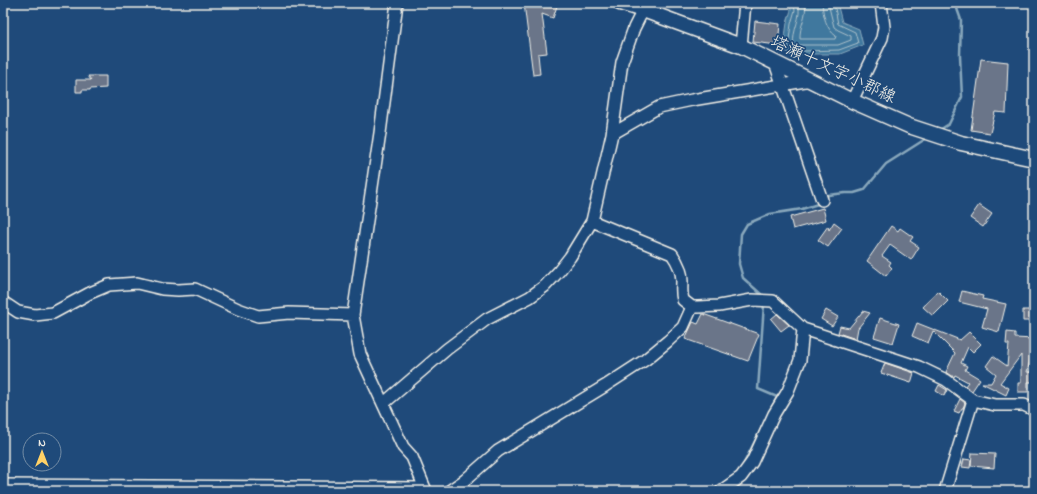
<svg xmlns="http://www.w3.org/2000/svg" width="1037" height="494" viewBox="0 0 1037 494" font-family="'Indie Flower','Klee One',sans-serif">
	<style>
		.water { fill: #41789e; stroke: #89a8bc }
		.lines { fill: none; stroke-linecap: round; stroke-linejoin: round }
		.shore { stroke: #acc1ca; stroke-width: 1 }
		.stream { stroke: #89a8bc; stroke-width: 2.5 }
		.building { fill: #6a7589; stroke: #f4f1e8 }
		.minor-casing { stroke: #f4f1e8; stroke-width: 14 }
		.major-casing { stroke: #f4f1e8; stroke-width: 17 }
		.minor { stroke: #1f4a7a; stroke-width: 11 }
		.major { stroke: #1f4a7a; stroke-width: 14 }
		.labels { text-anchor: middle; dominant-baseline: central; stroke-width: 3.5; stroke-linejoin: round; paint-order: stroke }
		.street-label { font-size: 17px; fill: #f4f1e8; stroke: #1f4a7a }
	</style>
	<rect width="100%" height="100%" fill="#1f4a7a"/>
	<filter id="ink" filterUnits="userSpaceOnUse"><feTurbulence type="fractalNoise" baseFrequency=".025" numOctaves="2"/><feDisplacementMap in="SourceGraphic" scale="8" xChannelSelector="R" yChannelSelector="G"/><feConvolveMatrix kernelMatrix="1 2 1 2 8 2 1 2 1" color-interpolation-filters="sRGB"/></filter>
	<g filter="url(#ink)">
		<path class="water" d="M789,3H837L842,22L859,29L863,45L840,54H792L783,50L787,23L791,10Z"/>
		<g class="lines">
			<path class="shore" d="M793,3L795,10L791,24L788,47L793,50L805,51L839,50L858,43L855,32L838,24L834,3
				M798,3C803,17 791,31 794,45H838L851,40V36L838,30L834,27L828,3
				M805,3C808,15 799,26 800,39H835L836,36C826,29 823,15 822,3"/>
			<path class="stream" d="M938,131L949,124L962,97L960,56L961,20L955,3
				M825,200L828,195L845,193H854L864,190L886,164L927,138
				M762,297V295L743,278L739,264L741,234L747,224L770,214L802,209L821,203
				M741,469L777,397L758,389L764,304"/>
		</g>
		<path class="building" d="M524,3H558L553,18L542,14L547,53L538,54L540,74L533,75Z
			M755,21L780,24L778,45L753,42Z
			M981,59L1008,62L1006,113L995,112L990,133L971,130Z
			M88,76H106V88L90,89V90H82V92H76V80H91Z
			M979,205L992,214L983,227L970,218Z
			M823,208L826,220L793,229L790,217Z
			M834,222L842,228L828,247L818,240L828,226L829,230Z
			M891,226L898,231L900,228L913,237L910,241L919,247L911,260L890,245L882,256L891,262L889,265L892,268L886,276L867,261Z
			M938,291L948,301L933,316L923,307Z
			M962,291L983,296L982,299L1006,304L999,332L982,327L987,309L959,302Z
			M826,310L838,317L832,326L821,319Z
			M1023,310H1034V321H1023Z
			M863,311L870,313L858,328L856,339L838,333L840,326L849,328Z
			M703,314L759,334L748,361L685,339L693,322L698,324Z
			M777,314L789,325L781,331L771,319Z
			M880,318L899,324L893,343L874,337Z
			M917,323L960,340L969,332L981,344L973,352L968,347L961,363L967,366L965,370L980,379L972,391L965,386L968,382L955,375L954,377L946,372L955,353L933,331L928,343L912,336Z
			M1007,332L1015,333V338L1034,339V349H1033L1027,372H1034V382H1028V392H1018V383H1021V355L1000,383L1009,388L1006,395L982,383H991L996,374L986,366L993,356L1007,366L1009,344H1006Z
			M885,363L914,373L911,383L881,373Z
			M939,385L947,390L944,396L936,391Z
			M960,399L965,403L963,408H962L959,413L954,411Z
			M972,453L995,454L994,468L971,466Z
			M964,459L971,460L970,468L962,467Z"/>
		<g class="lines">
			<g class="minor-casing">
				<path id="minor" d="M397,3L380,133L353,315L360,354L403,447L412,457L426,491
					M741,46L745,3
					M775,63L822,200
					M852,101L882,38L884,27L881,3
					M612,134L659,107L692,100L811,80
					M592,221L672,254C677,261 682,271 682,281C682,288 681,293 683,300L692,307H698L719,306L752,300L773,301L803,329L919,367L946,380L973,400L995,405H1024L1034,410
					M3,302L18,312L35,315L53,313L90,293L109,285L137,283L162,289L178,290L195,289L238,309L258,316L289,313L353,315
					M383,404L447,349L487,319L530,297L545,286L559,271L570,257L592,221L612,134L622,62L634,28L643,10
					M3,485L425,488
					M449,491L465,480L498,451L605,386L645,360L668,341L683,327L692,307
					M721,491L741,477L752,462L774,414L788,391L800,360L803,329
					M945,491L973,400"/>
			</g>
			<g class="major-casing">
				<path id="major" d="M620,3L643,10L741,46L852,101L909,126L961,143L1034,159"/>
			</g>
			<use href="#minor" class="minor"/>
			<use href="#major" class="major"/>
		</g>
	</g>
	<g class="labels">
		<g class="street-label">
			<text transform="translate(833 70) rotate(25)">塔瀬十文字小郡線</text>
		</g>
	</g>
	<rect width="1037" height="494" fill="none" stroke="#1f4a7a" stroke-width="16"/>
	<rect x="8" y="8" width="1021" height="478" fill="none" stroke="#f4f1e8" stroke-width="1.5" filter="url(#ink)"/>
	<g transform="translate(42 452)"><circle r="19" fill="#1f4a7a" stroke="#748da6"/>
	<path d="M0-3L7 15L0 10L-7 15Z" fill="#ffd166"/>
	<text y="-6" font-size="11" font-weight="bold" text-anchor="middle" fill="#f4f1e8">N</text>
	</g>
</svg>
